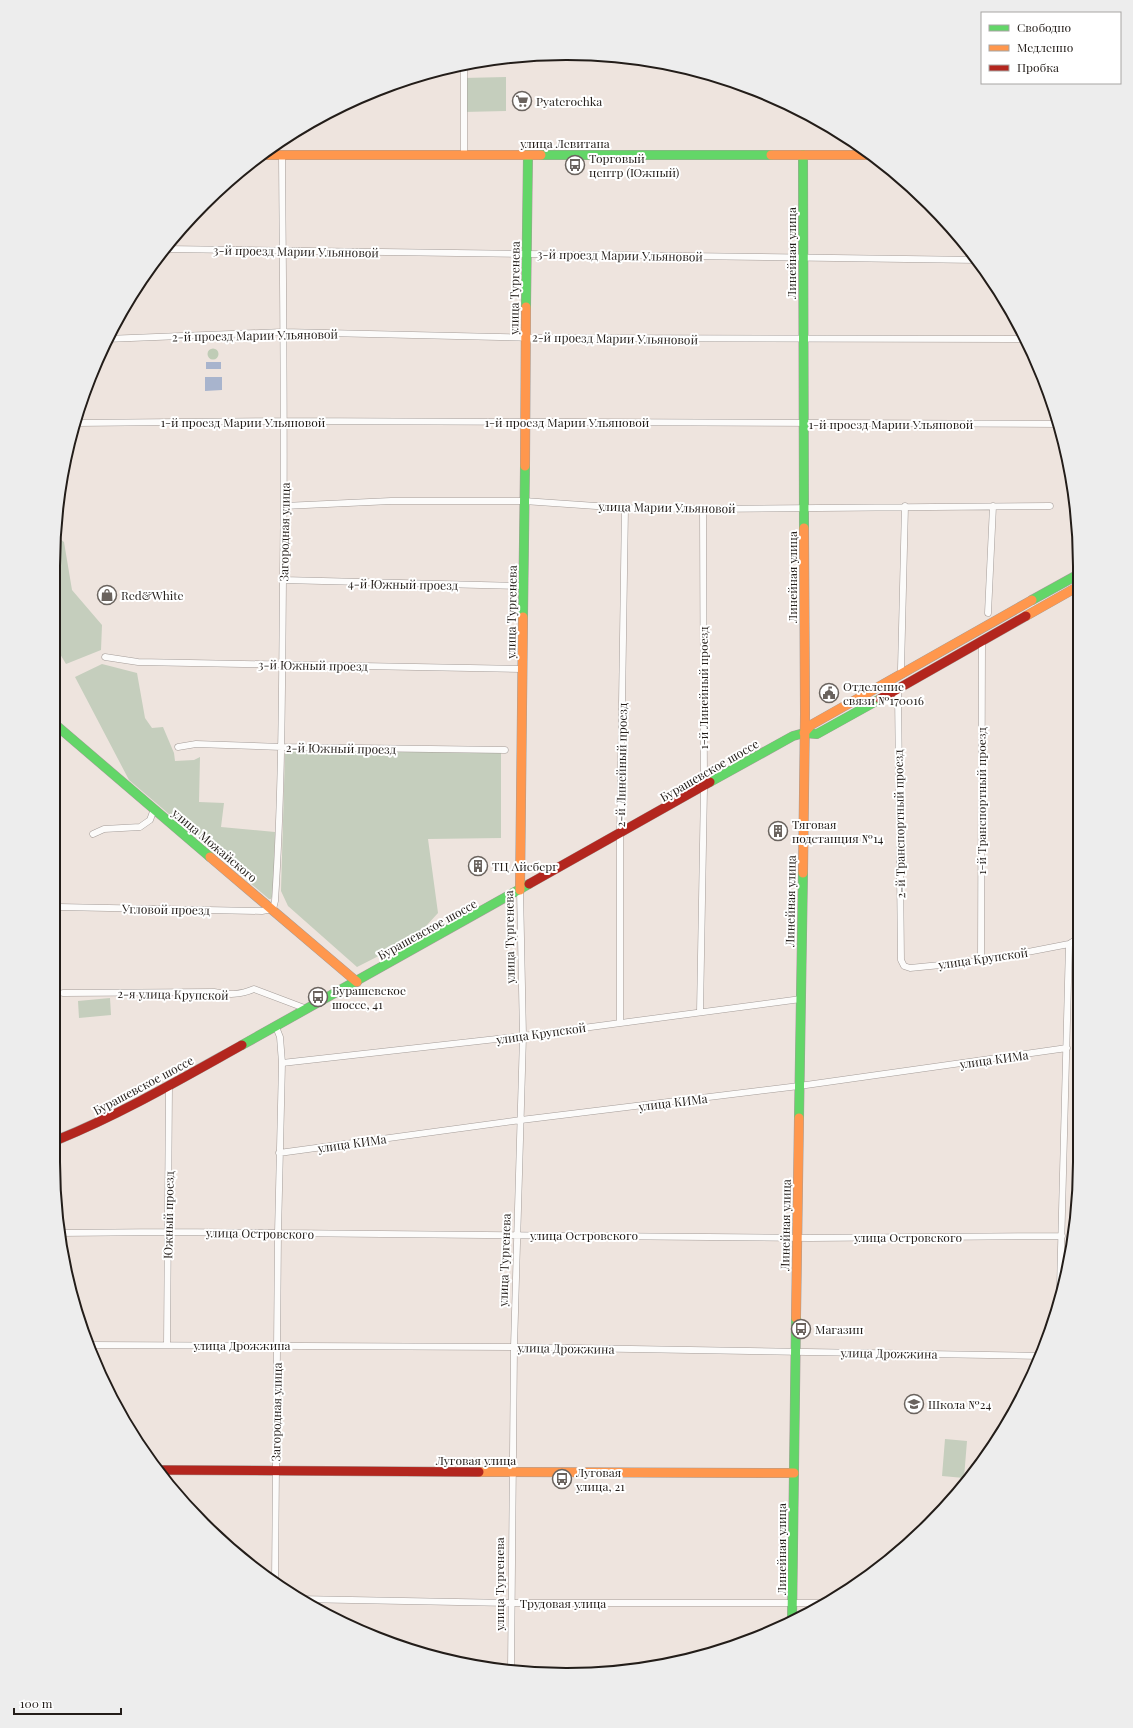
<svg xmlns="http://www.w3.org/2000/svg" width="1133" height="1728" viewBox="0 0 1133 1728" font-family="'Playfair Display',serif">
	<style>
		.green { fill: #c5cebd }
		.forest { fill: #bfccb6 }
		.water { fill: #a8b4cd }
		.lines { fill: none; stroke-linecap: round; stroke-linejoin: round }
		.street-casing { stroke: #a49c98; stroke-width: 7 }
		.fast-casing { stroke: #a49c98; stroke-width: 10 }
		.slow-casing { stroke: #a49c98; stroke-width: 10 }
		.jam-casing { stroke: #a49c98; stroke-width: 10 }
		.street { stroke: #fcfbfa; stroke-width: 6 }
		.fast { stroke: #63d668; stroke-width: 9 }
		.slow { stroke: #ff974d; stroke-width: 9 }
		.jam { stroke: #b3261e; stroke-width: 9 }
		.labels { text-anchor: middle; dominant-baseline: central; stroke-width: 4; stroke-linejoin: round; paint-order: stroke }
		.poi-label { font-size: 12px; fill: #231d19; stroke: #fff; text-anchor: start }
		.street-label { font-size: 12px; fill: #231d19; stroke: #fff }
		.rim { fill: none; stroke: #231d19; stroke-width: 2 }
	</style>
	<rect width="100%" height="100%" fill="#eee4de"/>
	<path class="green" d="M506,77V111L463,112V78Z
		M57,537L64,542L72,590L102,625L101,650L66,664L57,649Z
		M102,664L137,673L145,718L152,728L163,727L174,753L175,761L194,760L200,757L199,802L224,803L221,827L275,832L274,892L271,899H269L129,780L75,677Z
		M285,751L501,752V838L428,839L438,913L416,937L357,967L288,906L281,891Z
		M110,998L111,1015L79,1018L78,1001Z
		M945,1439L967,1441L964,1478L942,1476Z"/>
	<path class="forest" d="M207.5 354a5.5 5.5 0 1 1 11 0a5.5 5.5 0 1 1-11 0Z"/>
	<path class="water" d="M206,362H221V369H206Z
		M205,377H222V390L205,391Z"/>
	<g class="lines">
		<g class="street-casing">
			<path id="street" d="M464,155V65
				M166,249L978,260
				M106,339L283,332L538,338L1027,339
				M75,423L284,421L1059,424
				M284,506L391,501H524L625,508L703,509L1050,506
				M283,580L523,586
				M988,613L993,506
				M105,657L138,662L522,669
				M903,673L901,669L905,506
				M896,688L898,692L901,960L904,966L910,968L981,961L1069,944
				M178,747L196,744L282,747L505,750
				M93,834L104,829L140,827L150,820L154,809
				M59,907L262,911L273,909L275,901C282,794 282,687 283,579C285,438 283,296 282,155
				M981,961L982,641
				M63,993L214,992C229,995 240,995 254,989L307,1009
				M700,1012L704,788L703,509
				M620,1022V834L625,508
				M282,1063L523,1036L801,999
				M279,1153L521,1120L799,1086L1067,1048
				M58,1233L168,1232L810,1238L1062,1236
				M1060,1288L1069,944L1077,939
				M90,1345L514,1347L1041,1356
				M167,1345L169,1086
				M275,1583L278,1233L282,1063L280,1037L276,1027
				M298,1599L511,1603H827
				M511,1670L514,1347L523,1036L520,890"/>
		</g>
		<g class="fast-casing">
			<path id="fast" d="M541,155H771
				M803,155L804,528
				M526,307L528,155
				M1032,600L1079,574
				M523,617L525,466
				M57,726L210,857
				M710,782L793,736L804,733L817,734L880,699
				M242,1045L529,884
				M799,1118L803,873
				M792,1622L796,1318"/>
		</g>
		<g class="slow-casing">
			<path id="slow" d="M261,155H541
				M771,155H870
				M525,466L526,307
				M1026,616L1079,586
				M804,733L811,725L1032,600
				M210,857L357,982
				M803,873L805,714L804,528
				M520,890L523,617
				M796,1318L799,1118
				M479,1472L794,1473"/>
		</g>
		<g class="jam-casing">
			<path id="jam" d="M880,699L1026,616
				M529,884L710,782
				M57,1140C121,1114 181,1079 242,1045
				M158,1470L479,1472"/>
		</g>
		<use href="#street" class="street"/>
		<use href="#fast" class="fast"/>
		<use href="#slow" class="slow"/>
		<use href="#jam" class="jam"/>
	</g>
	<defs>
		<g id="supermarket-ring" transform="scale(1)"><circle r="9.5" fill="#fff" stroke="#6a635e" stroke-width="1.5"/><path d="M-6-5.5h2.5l.6 2H6L4.5 2H-2.5L-4.4-4H-6ZM-1.5 3.2a1.3 1.3 0 1 0 .1 0ZM3 3.2a1.3 1.3 0 1 0 .1 0Z" fill="#6a635e"/></g>
		<g id="bus-ring" transform="scale(1)"><circle r="9.5" fill="#fff" stroke="#6a635e" stroke-width="1.5"/><path d="M-5-6H5V4H4V6H2V4H-2V6H-4V4H-5ZM-3.5-4V0h7V-4ZM-3.5 1.2v1.5H-2V1.2ZM2 1.2v1.5H3.5V1.2Z" fill="#6a635e"/></g>
		<g id="shop-ring" transform="scale(1)"><circle r="9.5" fill="#fff" stroke="#6a635e" stroke-width="1.5"/><path d="M-5-2.5h2.3a2.7 3.5 0 0 1 5.4 0H5L5.5 6h-11ZM-1.5-2.5h3a1.5 2.3 0 0 0-3 0Z" fill="#6a635e"/></g>
		<g id="civic-ring" transform="scale(1)"><circle r="9.5" fill="#fff" stroke="#6a635e" stroke-width="1.5"/><path d="M-.6-6.5H3V-4.5H.6V-3L4-1V1h2V6H-6V1h2V-1L-.6-3ZM-1.2 2.5V6h2.4V2.5Z" fill="#6a635e"/></g>
		<g id="building-ring" transform="scale(1)"><circle r="9.5" fill="#fff" stroke="#6a635e" stroke-width="1.5"/><path d="M-4-6H4V6H1V3H-1V6H-4ZM-2.5-4.3h1.7v1.8h-1.7ZM.8-4.3h1.7v1.8H.8ZM-2.5-1h1.7V.8h-1.7ZM.8-1h1.7V.8H.8Z" fill="#6a635e"/></g>
		<g id="school-ring" transform="scale(1)"><circle r="9.5" fill="#fff" stroke="#6a635e" stroke-width="1.5"/><path d="M0-5L7-2L0 1L-7-2ZM-4 1L0 2.5L4 1V4Q0 6-4 4Z" fill="#6a635e"/></g>
	</defs>
	<g fill-rule="evenodd">
		<use href="#supermarket-ring" x="522" y="101"/>
		<use href="#bus-ring" x="575" y="165"/>
		<use href="#shop-ring" x="107" y="595"/>
		<use href="#civic-ring" x="829" y="693"/>
		<use href="#building-ring" x="778" y="831"/>
		<use href="#building-ring" x="478" y="866"/>
		<use href="#bus-ring" x="318" y="997"/>
		<use href="#bus-ring" x="801" y="1329"/>
		<use href="#school-ring" x="914" y="1404"/>
		<use href="#bus-ring" x="562" y="1479"/>
	</g>
	<g class="labels">
		<g class="poi-label">
			<text x="536" y="101">Pyaterochka</text>
			<text x="589" y="158">Торговый<tspan x="589" dy="14">центр (Южный)</tspan></text>
			<text x="121" y="595">Red&amp;White</text>
			<text x="843" y="686">Отделение<tspan x="843" dy="14">связи №170016</tspan></text>
			<text x="792" y="824">Тяговая<tspan x="792" dy="14">подстанция №14</tspan></text>
			<text x="492" y="866">ТЦ Айсберг</text>
			<text x="332" y="990">Бурашевское<tspan x="332" dy="14">шоссе, 41</tspan></text>
			<text x="815" y="1329">Магазин</text>
			<text x="928" y="1404">Школа №24</text>
			<text x="576" y="1472">Луговая<tspan x="576" dy="14">улица, 21</tspan></text>
		</g>
		<g class="street-label">
			<text x="565" y="143">улица Левитана</text>
			<text transform="translate(296 251) rotate(1)">3-й проезд Марии Ульяновой</text>
			<text transform="translate(791 253) rotate(-90)">Линейная улица</text>
			<text transform="translate(620 255) rotate(1)">3-й проезд Марии Ульяновой</text>
			<text transform="translate(514 288) rotate(-89)">улица Тургенева</text>
			<text transform="translate(255 335) rotate(-1)">2-й проезд Марии Ульяновой</text>
			<text transform="translate(615 338) rotate(1)">2-й проезд Марии Ульяновой</text>
			<text x="243" y="422">1-й проезд Марии Ульяновой</text>
			<text x="567" y="422">1-й проезд Марии Ульяновой</text>
			<text x="891" y="424">1-й проезд Марии Ульяновой</text>
			<text transform="translate(667 507) rotate(1)">улица Марии Ульяновой</text>
			<text transform="translate(284 532) rotate(-89)">Загородная улица</text>
			<text transform="translate(792 577) rotate(-90)">Линейная улица</text>
			<text transform="translate(403 584) rotate(1)">4-й Южный проезд</text>
			<text transform="translate(511 612) rotate(-89)">улица Тургенева</text>
			<text transform="translate(313 665) rotate(1)">3-й Южный проезд</text>
			<text transform="translate(703 688) rotate(-90)">1-й Линейный проезд</text>
			<text transform="translate(341 748) rotate(1)">2-й Южный проезд</text>
			<text transform="translate(621 765) rotate(-89)">2-й Линейный проезд</text>
			<text transform="translate(709 770) rotate(-30)">Бурашевское шоссе</text>
			<text transform="translate(981 801) rotate(-90)">1-й Транспортный проезд</text>
			<text transform="translate(899 824) rotate(-91)">2-й Транспортный проезд</text>
			<text transform="translate(215 845) rotate(40)">улица Можайского</text>
			<text transform="translate(790 901) rotate(-89)">Линейная улица</text>
			<text transform="translate(166 909) rotate(1)">Угловой проезд</text>
			<text transform="translate(427 929) rotate(-29)">Бурашевское шоссе</text>
			<text transform="translate(509 937) rotate(-91)">улица Тургенева</text>
			<text transform="translate(983 958) rotate(-8)">улица Крупской</text>
			<text transform="translate(173 994) rotate(1)">2-я улица Крупской</text>
			<text transform="translate(541 1033) rotate(-8)">улица Крупской</text>
			<text transform="translate(994 1059) rotate(-8)">улица КИМа</text>
			<text transform="translate(143 1085) rotate(-28)">Бурашевское шоссе</text>
			<text transform="translate(673 1102) rotate(-7)">улица КИМа</text>
			<text transform="translate(352 1143) rotate(-8)">улица КИМа</text>
			<text transform="translate(168 1215) rotate(-89)">Южный проезд</text>
			<text transform="translate(785 1225) rotate(-89)">Линейная улица</text>
			<text transform="translate(260 1233) rotate(1)">улица Островского</text>
			<text x="584" y="1235">улица Островского</text>
			<text x="908" y="1237">улица Островского</text>
			<text transform="translate(504 1260) rotate(-88)">улица Тургенева</text>
			<text x="242" y="1345">улица Дрожжина</text>
			<text transform="translate(566 1348) rotate(1)">улица Дрожжина</text>
			<text transform="translate(889 1353) rotate(1)">улица Дрожжина</text>
			<text transform="translate(276 1412) rotate(-89)">Загородная улица</text>
			<text x="476" y="1460">Луговая улица</text>
			<text transform="translate(781 1549) rotate(-90)">Линейная улица</text>
			<text transform="translate(499 1584) rotate(-90)">улица Тургенева</text>
			<text x="563" y="1603">Трудовая улица</text>
		</g>
	</g>
	<path d="M0 0H1133V1728H0ZM566 60H567A506 506 0 0 1 1073 566V1162A506 506 0 0 1 567 1668H566A506 506 0 0 1 60 1162V566A506 506 0 0 1 566 60Z" fill="#ededed" fill-rule="evenodd"/>
	<path class="rim" d="M566 60H567A506 506 0 0 1 1073 566V1162A506 506 0 0 1 567 1668H566A506 506 0 0 1 60 1162V566A506 506 0 0 1 566 60Z"/>
	<rect x="981" y="12" width="140" height="72" fill="#ffffff" stroke="#a7a5a3"/>
	<rect x="989" y="25" width="20" height="6" fill="#63d668" stroke="#a7a5a3"/>
	<text x="1017" y="32" font-size="12" fill="#231d19">Свободно</text>
	<rect x="989" y="45" width="20" height="6" fill="#ff974d" stroke="#a7a5a3"/>
	<text x="1017" y="52" font-size="12" fill="#231d19">Медленно</text>
	<rect x="989" y="65" width="20" height="6" fill="#b3261e" stroke="#a7a5a3"/>
	<text x="1017" y="72" font-size="12" fill="#231d19">Пробка</text>
	<path d="M14 1708v6h107v-6" fill="none" stroke="#231d19" stroke-width="2"/>
	<text x="20" y="1708" font-size="12" fill="#231d19" stroke="#ffffff" stroke-width="3" paint-order="stroke">100 m</text>
</svg>
